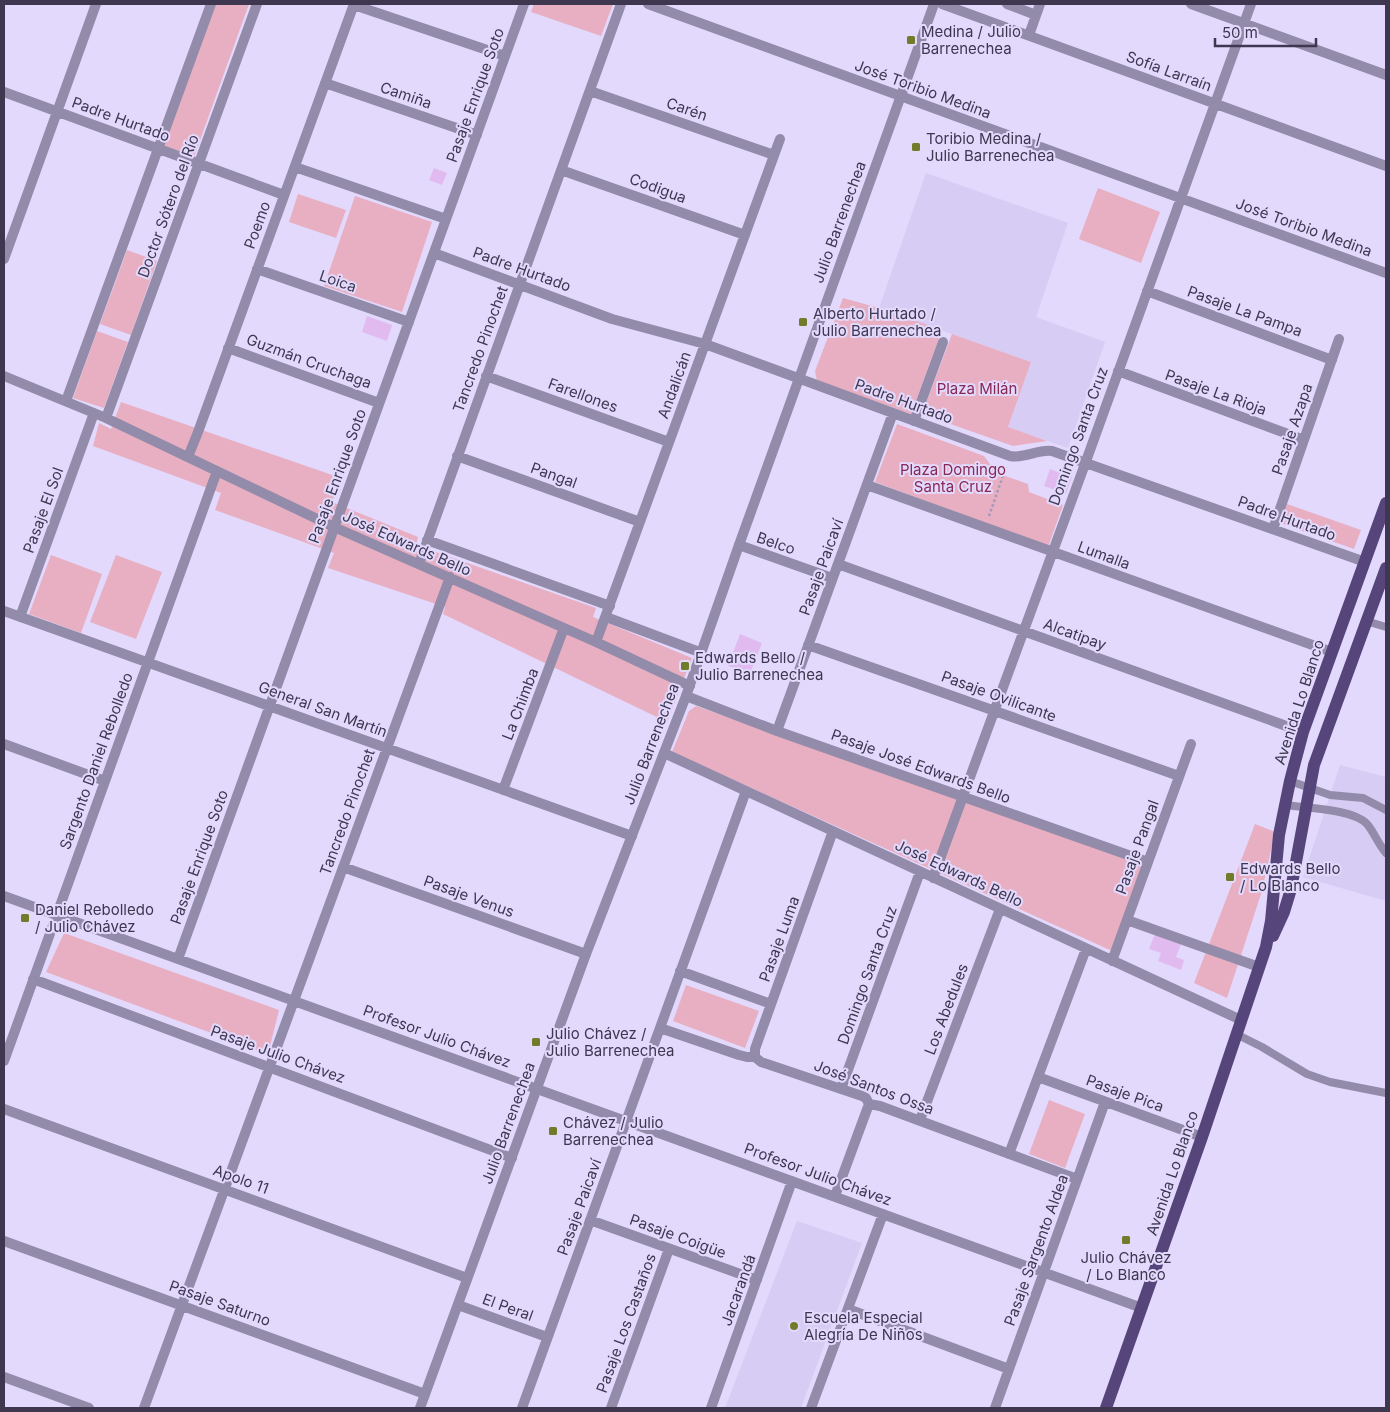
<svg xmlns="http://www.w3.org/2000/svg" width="1390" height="1412" viewBox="0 0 1390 1412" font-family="Inter,sans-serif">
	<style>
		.built { fill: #d6ccf4 }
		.green { fill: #e8afc2 }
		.building { fill: #e1bbf0 }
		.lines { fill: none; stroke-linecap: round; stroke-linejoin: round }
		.path { stroke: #a199b8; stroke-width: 2.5; stroke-dasharray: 2.5 2.5; stroke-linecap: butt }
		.service { stroke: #938baa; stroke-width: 8 }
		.pedestrian { stroke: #938baa; stroke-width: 10 }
		.minor { stroke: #938baa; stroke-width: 10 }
		.tertiary { stroke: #938baa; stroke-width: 10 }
		.primary { stroke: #56457b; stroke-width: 12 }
		.poi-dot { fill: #707c29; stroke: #e2d9fd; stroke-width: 2 }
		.labels { text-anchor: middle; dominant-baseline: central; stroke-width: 4; stroke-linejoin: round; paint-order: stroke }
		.poi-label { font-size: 15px; fill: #3e374f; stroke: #e2d9fd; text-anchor: start }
		.street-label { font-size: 15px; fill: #3e374f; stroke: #e2d9fd }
		.park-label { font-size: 15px; fill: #882953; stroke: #e2d9fd }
	</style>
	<rect width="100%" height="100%" fill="#e2d9fd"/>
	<path class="built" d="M926,173L1068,223L1036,317L1105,342L1068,448L1008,427L1031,362L879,308Z
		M1340,765L1386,777V901L1303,877Z
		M797,1221L862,1243L801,1408H725Z"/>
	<path class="green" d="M216,4H249L194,157L164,146Z
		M534,4H613L601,36L531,12Z
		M1098,188L1160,212L1141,263L1079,239Z
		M298,194L346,210L336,238L289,222Z
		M355,196L432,222L402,312L324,286Z
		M127,250L157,261L131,335L100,324Z
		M843,298L879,308L942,330L911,414L817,381L815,371Z
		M97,331L128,342L104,408L73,398Z
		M952,334L1031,362L1008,427L1047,441L1013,446L922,414Z
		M121,402L341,478L332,502L418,537L416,545L596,608L593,617L692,658L667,722L443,614L445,607L328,568L334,553L215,510L221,493L93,446L99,423L111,429Z
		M897,424L984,456L997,473L1028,484L1029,492L1063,505L1048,547L875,482Z
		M1287,504L1361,530L1354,549L1280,523Z
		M51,555L102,574L81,633L29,614Z
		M116,555L162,572L136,639L90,622Z
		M696,706L1144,863L1112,951L672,752L689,711Z
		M1255,824L1275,832L1262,891L1227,998L1194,983Z
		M64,933L279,1010L268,1054L46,972Z
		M686,985L759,1011L745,1048L673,1021Z
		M1049,1100L1085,1114L1065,1168L1029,1154Z"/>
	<path class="building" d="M434,168L447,173L442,185L429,180Z
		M367,316L392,325L387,341L362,332Z
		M1050,469L1072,477L1066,494L1044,486Z
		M740,634L762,643L750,674L728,666Z
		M1155,934L1181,944L1176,957L1184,960L1181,970L1158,961L1161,953L1149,949Z"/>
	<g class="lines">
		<path class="path" d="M989,516L1006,467"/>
		<path class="service" d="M1366,621L1386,627
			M1290,781L1330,795L1363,798L1386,810
			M1285,805C1306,808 1353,809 1367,824C1374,832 1378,844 1386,853
			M1236,1034L1262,1047L1307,1074L1330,1082L1386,1093"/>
		<path class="pedestrian" d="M914,421L943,342"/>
		<path class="minor" d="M648,4L1386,273
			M942,4L1386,166
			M1007,4L1036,15
			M1191,4L1386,75
			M354,5L505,56
			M1029,35L1040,4
			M325,83L477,135
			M590,91L774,155
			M4,92L284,195
			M295,167L446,219
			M561,170L745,235
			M434,253L612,319L705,344L1010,456C1025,459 1037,449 1052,451L1365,562
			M4,259L96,4
			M257,269L409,322
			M1147,291L1332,360
			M228,348L379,403
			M1118,371L1304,440
			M4,376L106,418L334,527L596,642L690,686
			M486,376L669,442
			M66,401L211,4
			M106,418L257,4
			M457,456L640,522
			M188,457L198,432L354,4
			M867,485L1332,652
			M1273,529L1339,339
			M427,540L610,606
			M739,545L832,578
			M419,564L621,4
			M838,564L1303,732
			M4,611L632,836
			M20,617L94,413
			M606,617L702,653
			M596,642L780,139
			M808,645L1179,776
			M686,696L777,731L1148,862
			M777,731L893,413
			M4,744L105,781
			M664,753L1241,1020
			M503,790L564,628
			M343,867L586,954
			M933,878L1085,464L1251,4
			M4,896L1142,1308
			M1127,920L1259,967
			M178,959L524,4
			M1112,961L1191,744
			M680,971L771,1004
			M33,979L512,1158
			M660,1028L739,1055L747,1057H755L761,1062L862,1096L866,1098L869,1104
			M755,1057V1049L833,831
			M4,1061L217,471
			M1038,1077L1202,1137
			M841,1089L920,872
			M869,1104L880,1106L1077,1179
			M4,1109L467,1278
			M920,1120L1000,909
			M1009,1154L1086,949
			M835,1196L869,1104
			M590,1220L757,1280
			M4,1241L425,1394
			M458,1305L547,1337
			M848,1309L1009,1369
			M4,1377L89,1408
			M144,1408L450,577
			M522,1408L746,791
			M611,1408L669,1249
			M711,1408L792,1181
			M811,1408L883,1214
			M995,1408L1105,1102"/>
		<path class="tertiary" d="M420,1408L586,954L686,696L739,545L934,4"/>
		<path class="primary" d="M1273,936L1284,912L1291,889L1314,765L1386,568
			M1106,1408L1202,1137L1266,947L1271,921L1279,835L1290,781L1303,732L1386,503"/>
	</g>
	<g class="poi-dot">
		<rect x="906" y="35" width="10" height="10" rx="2.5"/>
		<rect x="911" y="142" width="10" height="10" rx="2.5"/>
		<rect x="798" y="317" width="10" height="10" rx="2.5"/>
		<rect x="680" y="661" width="10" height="10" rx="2.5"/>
		<rect x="1225" y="872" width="10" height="10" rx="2.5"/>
		<rect x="20" y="913" width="10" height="10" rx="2.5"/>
		<rect x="531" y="1037" width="10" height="10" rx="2.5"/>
		<rect x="548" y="1126" width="10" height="10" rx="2.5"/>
		<rect x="1121" y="1235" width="10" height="10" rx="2.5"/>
		<circle cx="794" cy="1326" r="5"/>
	</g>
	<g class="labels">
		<g class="poi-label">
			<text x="921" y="31">Medina / Julio<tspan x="921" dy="17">Barrenechea</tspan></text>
			<text x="926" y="138">Toribio Medina /<tspan x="926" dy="17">Julio Barrenechea</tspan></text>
			<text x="813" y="313">Alberto Hurtado /<tspan x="813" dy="17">Julio Barrenechea</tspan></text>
			<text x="695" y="657">Edwards Bello /<tspan x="695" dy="17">Julio Barrenechea</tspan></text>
			<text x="1240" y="868">Edwards Bello<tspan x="1240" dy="17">/ Lo Blanco</tspan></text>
			<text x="35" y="909">Daniel Rebolledo<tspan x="35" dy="17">/ Julio Chávez</tspan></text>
			<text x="546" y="1033">Julio Chávez /<tspan x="546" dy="17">Julio Barrenechea</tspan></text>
			<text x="563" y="1122">Chávez / Julio<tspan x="563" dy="17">Barrenechea</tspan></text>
			<text x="1126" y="1257" text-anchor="middle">Julio Chávez<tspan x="1126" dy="17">/ Lo Blanco</tspan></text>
			<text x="804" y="1317">Escuela Especial<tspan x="804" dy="17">Alegría De Niños</tspan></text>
		</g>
		<g class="street-label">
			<text transform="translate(1169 71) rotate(20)">Sofía Larraín</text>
			<text transform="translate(923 89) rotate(20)">José Toribio Medina</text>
			<text transform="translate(406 95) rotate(19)">Camiña</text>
			<text transform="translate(475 95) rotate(-70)">Pasaje Enrique Soto</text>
			<text transform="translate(687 109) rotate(19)">Carén</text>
			<text transform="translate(121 119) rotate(20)">Padre Hurtado</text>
			<text transform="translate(658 188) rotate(20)">Codigua</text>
			<text transform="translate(168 206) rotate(-70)">Doctor Sótero del Río</text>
			<text transform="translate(839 222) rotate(-70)">Julio Barrenechea</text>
			<text transform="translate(257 225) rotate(-70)">Poemo</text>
			<text transform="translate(1304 227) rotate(20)">José Toribio Medina</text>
			<text transform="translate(522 269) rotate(20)">Padre Hurtado</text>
			<text transform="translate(338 281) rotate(19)">Loica</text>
			<text transform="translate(1245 311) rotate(20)">Pasaje La Pampa</text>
			<text transform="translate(480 349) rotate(-70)">Tancredo Pinochet</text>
			<text transform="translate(309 361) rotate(20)">Guzmán Cruchaga</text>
			<text transform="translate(674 385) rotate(-70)">Andalicán</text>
			<text transform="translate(1216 392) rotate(20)">Pasaje La Rioja</text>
			<text transform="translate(583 395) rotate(20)">Farellones</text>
			<text transform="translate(904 401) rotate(20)">Padre Hurtado</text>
			<text transform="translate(1292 429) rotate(-71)">Pasaje Azapa</text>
			<text transform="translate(1078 436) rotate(-70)">Domingo Santa Cruz</text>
			<text transform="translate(554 475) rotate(20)">Pangal</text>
			<text transform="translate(337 476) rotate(-70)">Pasaje Enrique Soto</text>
			<text transform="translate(43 510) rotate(-70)">Pasaje El Sol</text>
			<text transform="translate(1287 518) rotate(20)">Padre Hurtado</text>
			<text transform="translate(407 543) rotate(24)">José Edwards Bello</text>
			<text transform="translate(776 543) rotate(19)">Belco</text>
			<text transform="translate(1104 555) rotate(20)">Lumalla</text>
			<text transform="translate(821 567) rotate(-70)">Pasaje Paicaví</text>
			<text transform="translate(1075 634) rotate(20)">Alcatipay</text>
			<text transform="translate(999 696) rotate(20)">Pasaje Ovilicante</text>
			<text transform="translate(1299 702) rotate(-72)">Avenida Lo Blanco</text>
			<text transform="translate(520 704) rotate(-69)">La Chimba</text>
			<text transform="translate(323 709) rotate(20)">General San Martín</text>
			<text transform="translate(651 744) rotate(-69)">Julio Barrenechea</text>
			<text transform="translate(96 761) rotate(-70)">Sargento Daniel Rebolledo</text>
			<text transform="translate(921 766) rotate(20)">Pasaje José Edwards Bello</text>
			<text transform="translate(347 812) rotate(-70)">Tancredo Pinochet</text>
			<text transform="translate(1137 847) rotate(-70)">Pasaje Pangal</text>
			<text transform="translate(199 857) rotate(-70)">Pasaje Enrique Soto</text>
			<text transform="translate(959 873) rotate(25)">José Edwards Bello</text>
			<text transform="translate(469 896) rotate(20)">Pasaje Venus</text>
			<text transform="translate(779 939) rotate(-70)">Pasaje Luma</text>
			<text transform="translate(867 975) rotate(-70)">Domingo Santa Cruz</text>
			<text transform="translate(946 1009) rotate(-69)">Los Abedules</text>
			<text transform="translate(437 1036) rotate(20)">Profesor Julio Chávez</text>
			<text transform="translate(278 1054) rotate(20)">Pasaje Julio Chávez</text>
			<text transform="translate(874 1087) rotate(21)">José Santos Ossa</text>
			<text transform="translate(1125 1093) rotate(20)">Pasaje Pica</text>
			<text transform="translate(508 1123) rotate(-70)">Julio Barrenechea</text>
			<text transform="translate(1172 1173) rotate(-71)">Avenida Lo Blanco</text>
			<text transform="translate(818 1174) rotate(20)">Profesor Julio Chávez</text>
			<text transform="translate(241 1179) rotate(20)">Apolo 11</text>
			<text transform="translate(579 1207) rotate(-70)">Pasaje Paicaví</text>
			<text transform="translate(678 1236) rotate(20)">Pasaje Coigüe</text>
			<text transform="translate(1036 1250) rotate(-70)">Pasaje Sargento Aldea</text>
			<text transform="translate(738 1290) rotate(-70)">Jacarandá</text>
			<text transform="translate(220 1303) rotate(20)">Pasaje Saturno</text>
			<text transform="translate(508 1307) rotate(20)">El Peral</text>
			<text transform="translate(626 1323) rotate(-70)">Pasaje Los Castaños</text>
		</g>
		<g class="park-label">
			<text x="977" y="388">Plaza Milán</text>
			<text x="953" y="469">Plaza Domingo<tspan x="953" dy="17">Santa Cruz</tspan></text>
		</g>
	</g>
	<rect width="1390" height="1412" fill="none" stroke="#3e374f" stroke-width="10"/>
	<path d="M1215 38v8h101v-8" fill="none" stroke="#3e374f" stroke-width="2.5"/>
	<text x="1222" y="38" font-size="15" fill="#3e374f" stroke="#e2d9fd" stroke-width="4" paint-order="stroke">50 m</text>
</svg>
